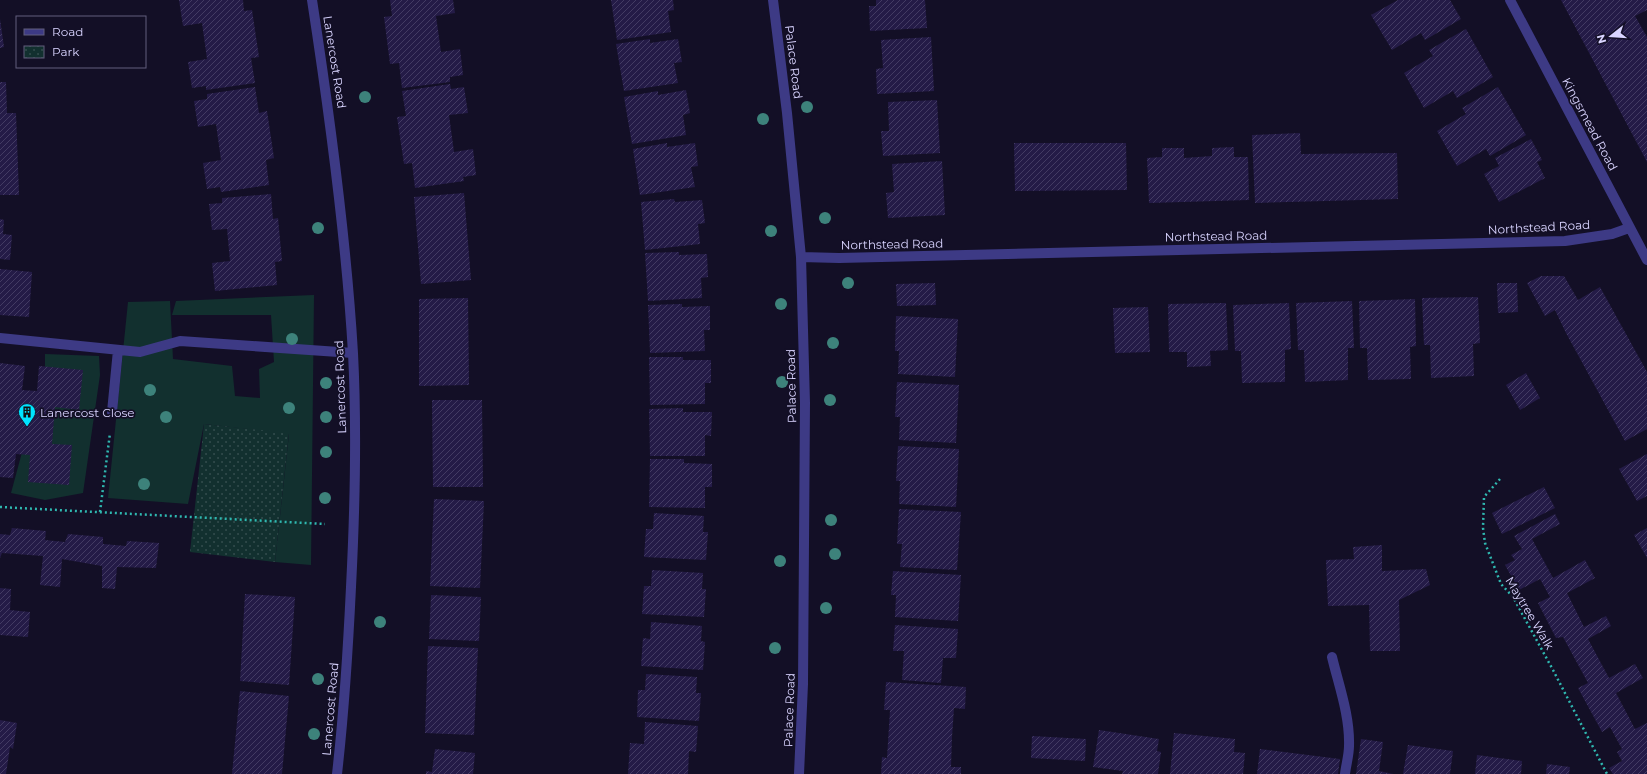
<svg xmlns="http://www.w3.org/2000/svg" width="1647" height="774" viewBox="0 0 1647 774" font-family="Montserrat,sans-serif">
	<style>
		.grass { fill: #12302f }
		.park { fill: url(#park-dots) }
		.building { fill: url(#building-hatch) }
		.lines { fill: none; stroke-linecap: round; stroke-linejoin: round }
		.path { stroke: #2fb8b0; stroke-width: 2.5; stroke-dasharray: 2 3; stroke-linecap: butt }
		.minor { stroke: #3d3a85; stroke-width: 10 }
		.tree { fill: #3d827b }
		.labels { text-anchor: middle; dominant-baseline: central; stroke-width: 3.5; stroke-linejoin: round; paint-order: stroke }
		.street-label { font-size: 12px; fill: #d9d4ff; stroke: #130f26 }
		.poi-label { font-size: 12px; fill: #d9d4ff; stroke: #130f26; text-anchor: start }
	</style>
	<defs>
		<pattern id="park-dots" width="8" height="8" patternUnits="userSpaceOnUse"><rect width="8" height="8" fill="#12302f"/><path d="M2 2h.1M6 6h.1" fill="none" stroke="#344d4e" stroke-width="1.8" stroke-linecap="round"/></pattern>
		<pattern id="building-hatch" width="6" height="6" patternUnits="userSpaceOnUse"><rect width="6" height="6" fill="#241b47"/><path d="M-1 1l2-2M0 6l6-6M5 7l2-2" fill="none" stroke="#433b63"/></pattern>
	</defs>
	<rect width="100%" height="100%" fill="#130f26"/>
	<path class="grass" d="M314,295L311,565L275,562L289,434L204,424L188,504L108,498L128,302L170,301L173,359L232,366L235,396L260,398L259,369L274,362L271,315H172L176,301Z
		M45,354L99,356L100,375L83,493L45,500L11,493L45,367Z"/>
	<path class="park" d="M204,424L289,433L275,562L190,552Z"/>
	<path class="building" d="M179,0H243L244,11L252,10L259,57L251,58L255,83L206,90V86L192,88L188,62L207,59L202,23L183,26Z
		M390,0H453L455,13L436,16L441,52L460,49L463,75L450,77V82L402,88L399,63L390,64L384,17L392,16Z
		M611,0H673L674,10L668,11L671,32L617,40Z
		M876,0H925L927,28L870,31L869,6H876Z
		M1398,0H1450L1461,19L1425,40L1421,33L1392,50L1371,15Z
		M1561,0H1647V10L1635,16L1647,37V162Z
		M0,19L4,47L0,48Z
		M1466,29L1493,77L1457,98L1453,91L1424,108L1404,73L1433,56L1429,50Z
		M931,37L934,91L877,94L876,69L883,68L881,40Z
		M650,39V43L678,39L682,62L674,63L678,83L624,91L616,44Z
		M0,82H6L7,113H16L19,195H0Z
		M450,84L451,89L464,87L468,113L449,115L454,152L473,149L476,175L463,177L464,181L415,188L412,163L404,164L397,117L406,116L402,91Z
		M255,87L259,113L267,111L274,158L266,160L269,185L221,192L220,187L207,189L203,163L221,160L216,124L198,127L194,101L207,99V94Z
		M1498,87L1526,135L1490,156L1486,149L1457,166L1437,131L1466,114L1462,108Z
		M686,90L690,113L683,115L686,135L632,144L624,97L658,91V95Z
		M937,100L940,153L883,156L881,131H889L888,102Z
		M1300,133L1301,154L1397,153L1398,199L1255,203L1252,135Z
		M1531,139L1542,160L1537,162L1545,178L1499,202L1484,174L1499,166L1495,158Z
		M667,143V147L695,143L698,166L691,167L695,187L640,195L633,149Z
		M1014,143H1126L1127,190L1015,191Z
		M1234,147V157H1248L1249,200L1149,203L1147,158L1162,157V148H1184V158L1212,156V148Z
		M942,161L945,215L888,218L886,193L894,192L892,164Z
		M464,193L471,280L421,284L414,197Z
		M271,194L273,219L278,218L282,261L275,262L277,285L215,291L212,263L230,261L227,229L212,230L209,204L222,203V198Z
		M674,199L675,202L702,200L705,223L698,224L700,244L645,250L641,202Z
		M0,219L4,220L3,234L12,235L10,260L0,259Z
		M679,252V255L707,254L708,277L701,278L702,298L648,301L645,253Z
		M0,269L32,272L29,317L0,315Z
		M1541,276H1564L1578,300L1600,287L1647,372V429L1625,441L1566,333L1555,310L1545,316L1527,283Z
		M935,283L936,305L897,306L896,284Z
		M1497,283H1517L1518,312L1498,313Z
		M1478,297L1480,343L1473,344L1474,376L1431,378L1430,345H1424L1422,298Z
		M468,298L469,385L419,386V299Z
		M1415,299L1416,346L1410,347L1411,379L1368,380L1367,348H1360L1359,301Z
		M1352,301L1354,348H1348V380L1305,382L1304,350H1298L1296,303Z
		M1226,303L1228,350L1210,351L1211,366L1187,367V352H1169L1168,304Z
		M1289,303L1291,349L1285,350V382L1242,383L1241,351H1235L1233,305Z
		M682,304V307L710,306V330H704L705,351L650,353L648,305Z
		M1148,307L1150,352L1115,353L1113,308Z
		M896,316L958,319L955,377L898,374L899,351H895Z
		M649,357H683V360H711V383H705V404L650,405Z
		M0,363L25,366L22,390L37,391L39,366L83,370L79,410L55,407L52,444L72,445L69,485L28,482L30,455L16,454L13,478L0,477Z
		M1526,373L1540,398L1520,410L1506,385Z
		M897,382L959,385L956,443L899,440L900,417H895Z
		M432,400H482L483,487H433Z
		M683,408V412H712L711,436L705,435V456H650L649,409Z
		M898,446L959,449L956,507L899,504L900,481H896Z
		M1647,454V496L1637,501L1619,469Z
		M650,459H684V463L712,464V487H705V508L649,507Z
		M1544,487L1555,508L1502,534L1492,513Z
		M434,499L484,501L480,588L430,586Z
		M899,509L961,512L957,570L900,567L902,544H897Z
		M654,513L704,516L703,532H708L706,560L644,557L646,529H653Z
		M1555,514L1560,524L1532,539L1553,578L1585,560L1595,578L1567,593L1584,627L1606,616L1611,626L1588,639L1609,678L1635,664L1643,678L1616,693L1635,729L1647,723V774H1613L1609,768L1622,761L1617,752L1622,749L1610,727L1602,732L1578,688L1588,683L1563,637L1556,638L1538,603L1550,597L1540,579L1519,590L1505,565L1515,560L1511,555L1522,549L1514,536Z
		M12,528L46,531L45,540L65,542L68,534L103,537V544L126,546L127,541L159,543L156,568L117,567L115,589L102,588V566L62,559L60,587L40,585L43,556L2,553L0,558V534L10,535Z
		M1647,528V558L1634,535Z
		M1382,545V571L1426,569L1430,585L1399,600L1400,651H1370L1369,605L1328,606L1326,560L1354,559L1353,547Z
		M652,570L703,573L702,589H706L704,617L642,614L644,586H651Z
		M893,571L961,575L958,621L895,617L896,595H891Z
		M0,588L11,589L10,610L30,612L28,637L0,635Z
		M245,594L295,597L289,685L240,681Z
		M431,595L481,597L479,641L429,639Z
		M651,622L702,626L701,641L705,642L703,670L641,666L643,638L650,639Z
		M895,625L958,629L956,658H943L941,683L902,680L904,651H893Z
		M428,646L478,648L474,735L425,733Z
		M646,674L697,677L696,693H701L699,721L637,717L638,690H645Z
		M886,682L966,687L965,709L954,708L952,737L951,767H961V774H881L882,757L887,758L890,710H884Z
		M240,691L289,696L282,774H232Z
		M0,720L17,723L13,749L10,747L6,774H0Z
		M645,722L698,726L696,752L689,751L688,774H628L630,743L644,744Z
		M1099,730L1159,739L1157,751L1161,752L1158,774H1122L1123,771L1093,767Z
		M1174,733L1235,739L1234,752L1245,753L1243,774H1170Z
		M1032,736L1086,739L1085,761L1031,758Z
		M1361,739L1383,742L1379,771L1393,774H1356Z
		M1408,745L1453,751L1450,774H1403Z
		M435,749L475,753L473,774H426V771L432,772Z
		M1260,749L1340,759L1338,774H1257Z
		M1477,755L1522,761L1521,774H1475Z
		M1547,764L1570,767L1569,774H1546Z"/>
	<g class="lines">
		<path class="path" d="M1500,479L1484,497L1483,528L1485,543L1501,584L1513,597L1553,670L1607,774
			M0,507L325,524
			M100,512L110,433"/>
		<path class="minor" d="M312,0C330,117 346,235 353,353C357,431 355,509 351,587C348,650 344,712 337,774
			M773,0L787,113L801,257L805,403L803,684L799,774
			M1510,0L1647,260
			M801,257L839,258L1565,241L1612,234L1629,228
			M0,338L140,352L180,341L353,353
			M112,412L118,350
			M1332,657C1339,686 1350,716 1349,746C1349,755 1346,765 1345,774"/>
	</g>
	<g class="tree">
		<circle cx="365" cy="97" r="6"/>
		<circle cx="807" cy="107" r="6"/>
		<circle cx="763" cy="119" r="6"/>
		<circle cx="825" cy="218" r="6"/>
		<circle cx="318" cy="228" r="6"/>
		<circle cx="771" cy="231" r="6"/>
		<circle cx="848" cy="283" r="6"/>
		<circle cx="781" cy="304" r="6"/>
		<circle cx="292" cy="339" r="6"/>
		<circle cx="833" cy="343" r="6"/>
		<circle cx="782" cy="382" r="6"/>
		<circle cx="326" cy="383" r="6"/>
		<circle cx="150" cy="390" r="6"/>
		<circle cx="830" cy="400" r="6"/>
		<circle cx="289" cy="408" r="6"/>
		<circle cx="166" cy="417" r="6"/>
		<circle cx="326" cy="417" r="6"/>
		<circle cx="326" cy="452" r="6"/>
		<circle cx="144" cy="484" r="6"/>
		<circle cx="325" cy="498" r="6"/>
		<circle cx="831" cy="520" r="6"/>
		<circle cx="835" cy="554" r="6"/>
		<circle cx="780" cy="561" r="6"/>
		<circle cx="826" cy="608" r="6"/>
		<circle cx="380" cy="622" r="6"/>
		<circle cx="775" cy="648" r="6"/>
		<circle cx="318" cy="679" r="6"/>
		<circle cx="314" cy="734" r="6"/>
	</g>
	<defs>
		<g id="building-pin" transform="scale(0.9)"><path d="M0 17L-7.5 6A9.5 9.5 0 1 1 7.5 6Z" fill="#00e5ff" stroke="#130f26"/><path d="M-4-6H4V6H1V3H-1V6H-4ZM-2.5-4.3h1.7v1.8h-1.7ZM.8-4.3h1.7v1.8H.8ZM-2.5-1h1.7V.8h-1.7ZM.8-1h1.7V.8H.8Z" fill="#111"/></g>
	</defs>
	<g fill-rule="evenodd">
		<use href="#building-pin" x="27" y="412"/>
	</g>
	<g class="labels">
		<g class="street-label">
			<text transform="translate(335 62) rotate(81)">Lanercost Road</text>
			<text transform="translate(794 62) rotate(83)">Palace Road</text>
			<text transform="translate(1590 124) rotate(62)">Kingsmead Road</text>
			<text transform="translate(1539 227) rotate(-3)">Northstead Road</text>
			<text transform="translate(1216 236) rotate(-1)">Northstead Road</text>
			<text transform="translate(892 244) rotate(-1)">Northstead Road</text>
			<text transform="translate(791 386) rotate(-91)">Palace Road</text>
			<text transform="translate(340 387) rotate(-92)">Lanercost Road</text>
			<text transform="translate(1530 613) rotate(59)">Maytree Walk</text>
			<text transform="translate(330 709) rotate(-85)">Lanercost Road</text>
			<text transform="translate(789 710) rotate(-88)">Palace Road</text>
		</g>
		<g class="poi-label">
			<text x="40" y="412">Lanercost Close</text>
		</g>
	</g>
	<rect x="16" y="16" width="130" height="52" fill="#130f26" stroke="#625e7d"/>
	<rect x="24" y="29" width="20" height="6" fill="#3d3a85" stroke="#625e7d"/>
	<text x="52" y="36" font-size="12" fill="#d9d4ff">Road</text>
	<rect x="24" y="46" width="20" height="12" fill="url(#park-dots)" stroke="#625e7d"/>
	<text x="52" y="56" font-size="12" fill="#d9d4ff">Park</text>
	<g transform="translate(1611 36) rotate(253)" stroke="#130f26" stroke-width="3" paint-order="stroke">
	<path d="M0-3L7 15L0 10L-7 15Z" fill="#d9d4ff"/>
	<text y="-6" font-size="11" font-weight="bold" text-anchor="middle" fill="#d9d4ff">N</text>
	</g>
</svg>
